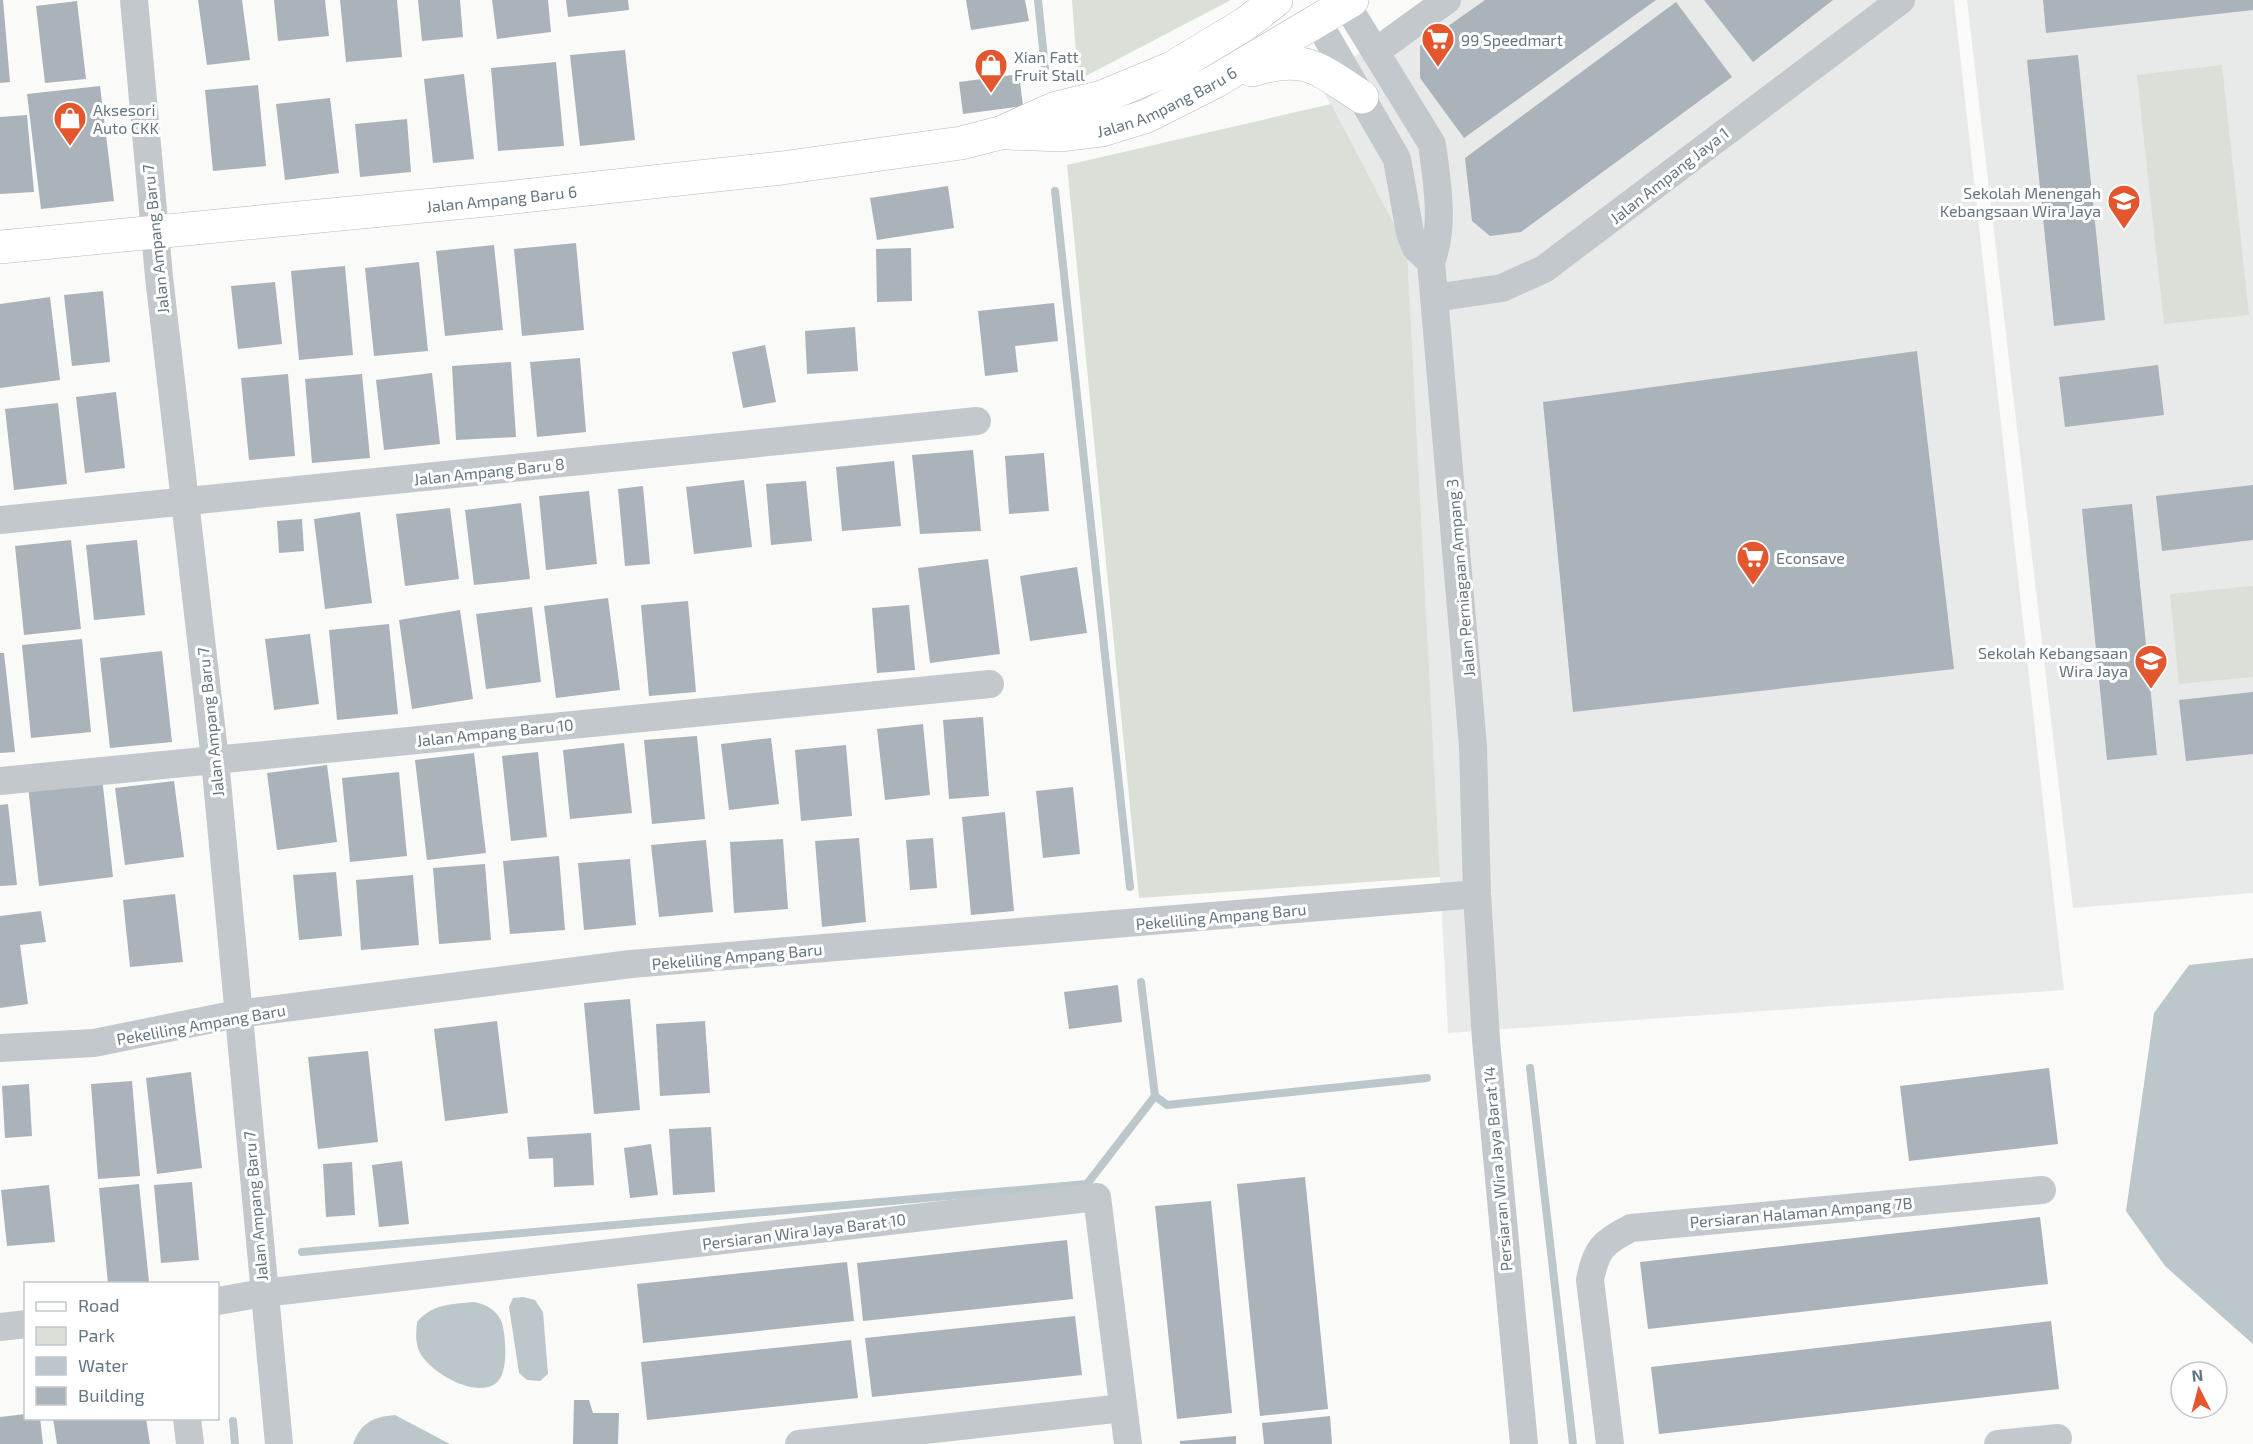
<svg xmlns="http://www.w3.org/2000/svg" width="2253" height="1444" viewBox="0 0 2253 1444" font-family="'Exo 2',sans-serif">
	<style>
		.built { fill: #e8e9e9 }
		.green { fill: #dadfd7 }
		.water { fill: #bbc7cb }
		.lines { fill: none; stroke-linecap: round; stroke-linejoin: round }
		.stream { stroke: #bbc7cb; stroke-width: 8 }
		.building { fill: #aab3b9 }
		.secondary-casing { stroke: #b3babf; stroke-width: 34 }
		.minor { stroke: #c3c8cc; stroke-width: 28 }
		.secondary { stroke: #fff; stroke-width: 33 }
		.labels { text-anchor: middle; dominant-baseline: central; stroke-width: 6; stroke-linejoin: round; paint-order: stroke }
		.poi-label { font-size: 16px; fill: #657683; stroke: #fff; text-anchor: start }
		.street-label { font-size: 16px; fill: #657683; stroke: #fff }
	</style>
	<rect width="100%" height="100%" fill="#fafaf8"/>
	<path class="built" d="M1437,0H1954L2064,990L1448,1033L1407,249L1318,81Z
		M1967,0H2253V893L2073,908Z"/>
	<path class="green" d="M1072,0H1231L1078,80Z
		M2222,65L2249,315L2164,324L2137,75Z
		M1331,104L1407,249L1440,877L1139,898L1067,165Z
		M2253,586V677L2179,684L2170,594Z"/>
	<path class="water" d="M2253,958V1344L2165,1266L2126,1211L2154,1013L2189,965Z
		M523,1297L535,1300L543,1312L548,1374L540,1381L527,1380L519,1373L509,1307L513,1298Z
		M474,1302C486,1304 498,1311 502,1323C506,1338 509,1375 495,1384C475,1398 431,1373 420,1353C415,1343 416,1333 417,1322C432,1304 452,1304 474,1302Z
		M395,1415L450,1444H353C361,1423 372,1417 395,1415Z"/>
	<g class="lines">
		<path class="stream" d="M1038,0L1045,68
			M1055,191L1130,887
			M1530,1068L1573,1444
			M1155,1096L1167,1105L1427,1078
			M302,1252L1087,1184L1155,1096L1141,982
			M233,1421L235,1444"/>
	</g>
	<path class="building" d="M0,0H3L10,82L0,83Z
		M198,0H242L250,60L207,65Z
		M274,0H325L329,36L278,41Z
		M340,0H397L402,57L346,62Z
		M418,0H460L463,37L422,41Z
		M492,0H548L551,32L497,39Z
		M566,0H628L629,10L568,17Z
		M966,0H1025L1029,21L971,30Z
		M1485,0H1656L1464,138L1420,78V46Z
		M1704,0H1833L1753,62Z
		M2043,0H2253V10L2046,33Z
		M77,1L86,79L45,83L36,6Z
		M1676,2L1732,77L1521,232L1490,236L1472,221L1465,158Z
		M625,50L635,140L580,146L570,55Z
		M2078,55L2105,320L2054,326L2027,60Z
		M556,62L564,146L498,151L491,68Z
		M464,74L474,159L433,163L424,79Z
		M1019,74L1023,106L963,114L959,82Z
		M258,85L266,166L213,171L205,90Z
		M100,86L114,201L41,209L27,94Z
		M330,98L339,173L285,180L276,104Z
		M27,115L34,192L0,194V117Z
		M407,119L411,172L360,177L355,124Z
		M948,186L954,228L877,240L870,198Z
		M576,243L584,330L522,336L514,249Z
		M494,245L503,330L445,336L436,251Z
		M911,248L912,301L877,302L876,249Z
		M419,262L428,351L374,356L365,268Z
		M345,266L353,355L299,360L291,271Z
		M275,282L282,344L238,349L231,286Z
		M103,291L110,362L72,366L64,295Z
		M50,297L60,380L0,388V304Z
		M1054,303L1058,341L1015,346L1018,372L985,376L978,311Z
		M855,327L858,371L807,374L805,331Z
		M765,345L776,402L743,408L732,352Z
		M1917,351L1954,669L1573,712L1543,402Z
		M580,358L586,432L537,437L530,362Z
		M511,362L516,437L456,440L452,366Z
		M2158,365L2164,415L2065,427L2059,377Z
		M432,373L440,444L384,450L376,380Z
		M288,374L295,456L249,460L241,378Z
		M362,374L370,458L312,463L305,379Z
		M116,392L125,468L85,473L76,397Z
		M58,403L67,484L14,490L5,409Z
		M973,450L981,531L920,534L912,455Z
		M1044,453L1049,511L1009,514L1005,456Z
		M894,461L901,526L842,531L836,467Z
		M744,480L752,547L694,554L686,487Z
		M806,481L812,541L771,545L766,484Z
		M2253,485V540L2162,551L2156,496Z
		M643,486L650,564L625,566L618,489Z
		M589,491L597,564L546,570L539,496Z
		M521,503L530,579L474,585L465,510Z
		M2132,504L2157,755L2107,760L2082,509Z
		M450,508L459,579L405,586L396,514Z
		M360,512L372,603L325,609L314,519Z
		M302,519L304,551L279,553L277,521Z
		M71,540L81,629L24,635L15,546Z
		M137,540L145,615L94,620L86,545Z
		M988,559L1000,654L930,663L918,568Z
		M1077,567L1087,633L1030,641L1020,576Z
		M608,598L620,690L556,698L544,606Z
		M688,601L696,692L649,696L641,605Z
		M909,605L915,670L877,673L872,608Z
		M532,607L541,682L486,689L476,614Z
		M460,610L473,699L412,709L399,620Z
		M389,624L398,714L337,720L329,630Z
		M310,634L319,704L274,710L265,639Z
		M82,639L91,732L31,738L22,645Z
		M162,651L172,742L110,748L100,658Z
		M0,653H4L15,752L0,753Z
		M2253,692V754L2186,761L2179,700Z
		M983,717L989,796L949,799L943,720Z
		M923,724L930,795L885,800L877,729Z
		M697,736L705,819L652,824L644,740Z
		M771,738L779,804L729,810L721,744Z
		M624,743L632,813L570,819L563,750Z
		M846,745L852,816L801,821L795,750Z
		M538,752L547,837L511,841L502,756Z
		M474,753L486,853L427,860L415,760Z
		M327,765L337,842L277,850L267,773Z
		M399,772L407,856L350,862L342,778Z
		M102,777L113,877L39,886L28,786Z
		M174,781L184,857L125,865L115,788Z
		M1073,787L1080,854L1043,858L1036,791Z
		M8,804L17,885L0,886V805Z
		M1005,812L1014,911L971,915L962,817Z
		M859,838L866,922L822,927L815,841Z
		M933,838L937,888L910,890L906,840Z
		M783,839L788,909L734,913L730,842Z
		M706,840L713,912L659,917L651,845Z
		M559,856L565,930L510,934L503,861Z
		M630,859L636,925L584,930L578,863Z
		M485,864L491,940L439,944L433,868Z
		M336,872L342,936L299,940L293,875Z
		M413,875L419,945L361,950L356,880Z
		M175,894L183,962L130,967L123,900Z
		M41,911L46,942L20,945L28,1004L0,1008V916Z
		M1118,985L1122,1022L1069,1029L1064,992Z
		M630,999L640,1110L594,1114L584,1003Z
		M497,1021L508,1113L445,1121L434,1029Z
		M705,1021L710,1093L660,1096L656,1024Z
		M368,1051L378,1142L318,1149L308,1057Z
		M2049,1068L2058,1144L1909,1161L1900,1086Z
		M191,1072L202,1168L157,1174L146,1078Z
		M132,1081L140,1176L98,1179L91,1084Z
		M29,1084L32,1136L5,1138L2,1086Z
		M711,1127L715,1192L673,1195L669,1129Z
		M591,1133L594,1185L554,1187L553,1158L529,1159L527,1137Z
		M651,1144L658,1195L630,1198L624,1148Z
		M402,1161L409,1224L379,1227L372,1165Z
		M352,1162L355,1215L326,1217L323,1164Z
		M1305,1177L1328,1409L1260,1416L1237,1184Z
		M192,1182L199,1260L161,1263L154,1185Z
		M139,1184L149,1282L108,1284L99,1188Z
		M49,1185L55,1242L7,1246L1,1190Z
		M1211,1201L1232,1413L1177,1419L1155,1206Z
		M2040,1217L2048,1284L1648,1329L1640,1262Z
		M1067,1240L1073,1299L863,1321L857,1263Z
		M847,1262L854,1321L643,1343L637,1284Z
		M1075,1316L1082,1375L872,1397L865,1338Z
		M2051,1321L2059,1389L1659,1434L1651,1367Z
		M851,1340L858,1398L647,1420L641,1362Z
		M574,1400H589L593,1413H619L618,1444H573Z
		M26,1414V1418H40L43,1444H0V1417Z
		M1330,1416L1332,1444H1264L1262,1423Z
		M53,1418H146L150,1444H57Z
		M1236,1436V1444H1180V1441Z"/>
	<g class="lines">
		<g class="secondary-casing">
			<g id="secondary">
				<path d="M1252,70C1306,53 1318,69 1362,97"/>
				<path id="s1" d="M1008,133L1062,135L1102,130L1147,116L1216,81L1352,0"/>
				<path id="s2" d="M0,247L496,199L782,168L961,143L1000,133L1056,108L1102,97L1172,68L1245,24L1276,0"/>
			</g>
		</g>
		<path class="minor" d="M134,0L159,277L215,760L279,1444
			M1346,4L1432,144C1437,182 1445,226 1431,262L1473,746L1477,894L1486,1040L1524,1444
			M1318,22L1397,159L1410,233L1416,248L1431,262
			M1375,52L1447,0
			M1434,298L1502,288L1544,269L1901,0
			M0,520L977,421
			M0,781L990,684
			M0,1048L94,1043L237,1014L631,964L1477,894
			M218,1301L263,1293L1097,1197L1128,1444
			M0,1327L26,1324
			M187,1418L190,1444
			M799,1444L1123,1408
			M1610,1444L1590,1280C1596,1249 1603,1242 1631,1228L2042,1190
			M1998,1444L2058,1438"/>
		<use href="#secondary" class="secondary"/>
	</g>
	<defs>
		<g id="supermarket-pin" transform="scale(1.725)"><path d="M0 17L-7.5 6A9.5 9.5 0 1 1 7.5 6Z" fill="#e4572e" stroke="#fff"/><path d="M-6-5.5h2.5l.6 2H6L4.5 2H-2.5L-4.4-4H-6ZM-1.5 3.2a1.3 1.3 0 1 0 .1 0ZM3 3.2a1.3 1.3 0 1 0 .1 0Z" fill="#fff"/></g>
		<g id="shop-pin" transform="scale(1.725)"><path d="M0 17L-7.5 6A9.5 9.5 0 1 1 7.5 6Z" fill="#e4572e" stroke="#fff"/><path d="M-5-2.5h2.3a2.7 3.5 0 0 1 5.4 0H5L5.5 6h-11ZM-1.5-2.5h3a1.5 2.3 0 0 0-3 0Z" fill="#fff"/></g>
		<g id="school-pin" transform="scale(1.725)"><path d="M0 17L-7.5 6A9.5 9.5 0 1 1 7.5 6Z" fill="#e4572e" stroke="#fff"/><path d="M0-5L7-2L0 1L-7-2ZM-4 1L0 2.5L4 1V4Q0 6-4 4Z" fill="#fff"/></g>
	</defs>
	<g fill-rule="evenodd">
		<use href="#supermarket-pin" x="1438" y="39"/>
		<use href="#shop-pin" x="991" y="65"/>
		<use href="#shop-pin" x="70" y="118"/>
		<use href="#school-pin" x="2124" y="201"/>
		<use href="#supermarket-pin" x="1753" y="557"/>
		<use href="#school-pin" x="2151" y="661"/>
	</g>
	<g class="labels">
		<g class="poi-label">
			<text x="1461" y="39">99 Speedmart</text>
			<text x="1014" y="56">Xian Fatt<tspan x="1014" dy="18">Fruit Stall</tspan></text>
			<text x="93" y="109">Aksesori<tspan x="93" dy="18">Auto CKK</tspan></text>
			<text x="2101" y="192" text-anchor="end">Sekolah Menengah<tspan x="2101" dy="18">Kebangsaan Wira Jaya</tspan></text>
			<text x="1776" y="557">Econsave</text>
			<text x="2128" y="652" text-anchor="end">Sekolah Kebangsaan<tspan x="2128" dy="18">Wira Jaya</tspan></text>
		</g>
		<g class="street-label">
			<text stroke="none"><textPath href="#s1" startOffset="165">Jalan Ampang Baru 6</textPath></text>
			<text transform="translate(1669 175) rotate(-38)">Jalan Ampang Jaya 1</text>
			<text stroke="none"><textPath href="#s2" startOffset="504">Jalan Ampang Baru 6</textPath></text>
			<text transform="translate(155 239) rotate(-96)">Jalan Ampang Baru 7</text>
			<text transform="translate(489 471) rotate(-6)">Jalan Ampang Baru 8</text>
			<text transform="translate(1460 578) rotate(-95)">Jalan Perniagaan Ampang 3</text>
			<text transform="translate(210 722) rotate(-96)">Jalan Ampang Baru 7</text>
			<text transform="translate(495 732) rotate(-6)">Jalan Ampang Baru 10</text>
			<text transform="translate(1221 916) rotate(-5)">Pekeliling Ampang Baru</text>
			<text transform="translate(737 956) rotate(-5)">Pekeliling Ampang Baru</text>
			<text transform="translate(201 1024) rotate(-10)">Pekeliling Ampang Baru</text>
			<text transform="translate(1497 1169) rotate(-95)">Persiaran Wira Jaya Barat 14</text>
			<text transform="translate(255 1206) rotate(-95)">Jalan Ampang Baru 7</text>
			<text transform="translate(1801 1212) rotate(-5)">Persiaran Halaman Ampang 7B</text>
			<text transform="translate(804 1231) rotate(-7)">Persiaran Wira Jaya Barat 10</text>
		</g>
	</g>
	<rect x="24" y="1282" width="195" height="138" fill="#ffffff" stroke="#c1c8cd" stroke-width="1.5"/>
	<rect x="36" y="1302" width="30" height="9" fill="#ffffff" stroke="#c1c8cd" stroke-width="1.5"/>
	<text x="78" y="1312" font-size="18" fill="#657683">Road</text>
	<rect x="36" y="1327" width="30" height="18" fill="#dadfd7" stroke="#c1c8cd" stroke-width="1.5"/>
	<text x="78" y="1342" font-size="18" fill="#657683">Park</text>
	<rect x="36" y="1357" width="30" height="18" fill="#bbc7cb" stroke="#c1c8cd" stroke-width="1.5"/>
	<text x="78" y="1372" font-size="18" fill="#657683">Water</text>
	<rect x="36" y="1387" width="30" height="18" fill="#aab3b9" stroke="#c1c8cd" stroke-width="1.5"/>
	<text x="78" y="1402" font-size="18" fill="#657683">Building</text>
	<g transform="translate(2199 1390) rotate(354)"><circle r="28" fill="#ffffff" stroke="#c1c8cd" stroke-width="1.5"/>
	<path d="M0-4.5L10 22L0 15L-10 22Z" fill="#e4572e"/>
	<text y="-9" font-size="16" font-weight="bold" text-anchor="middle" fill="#657683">N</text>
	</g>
</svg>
